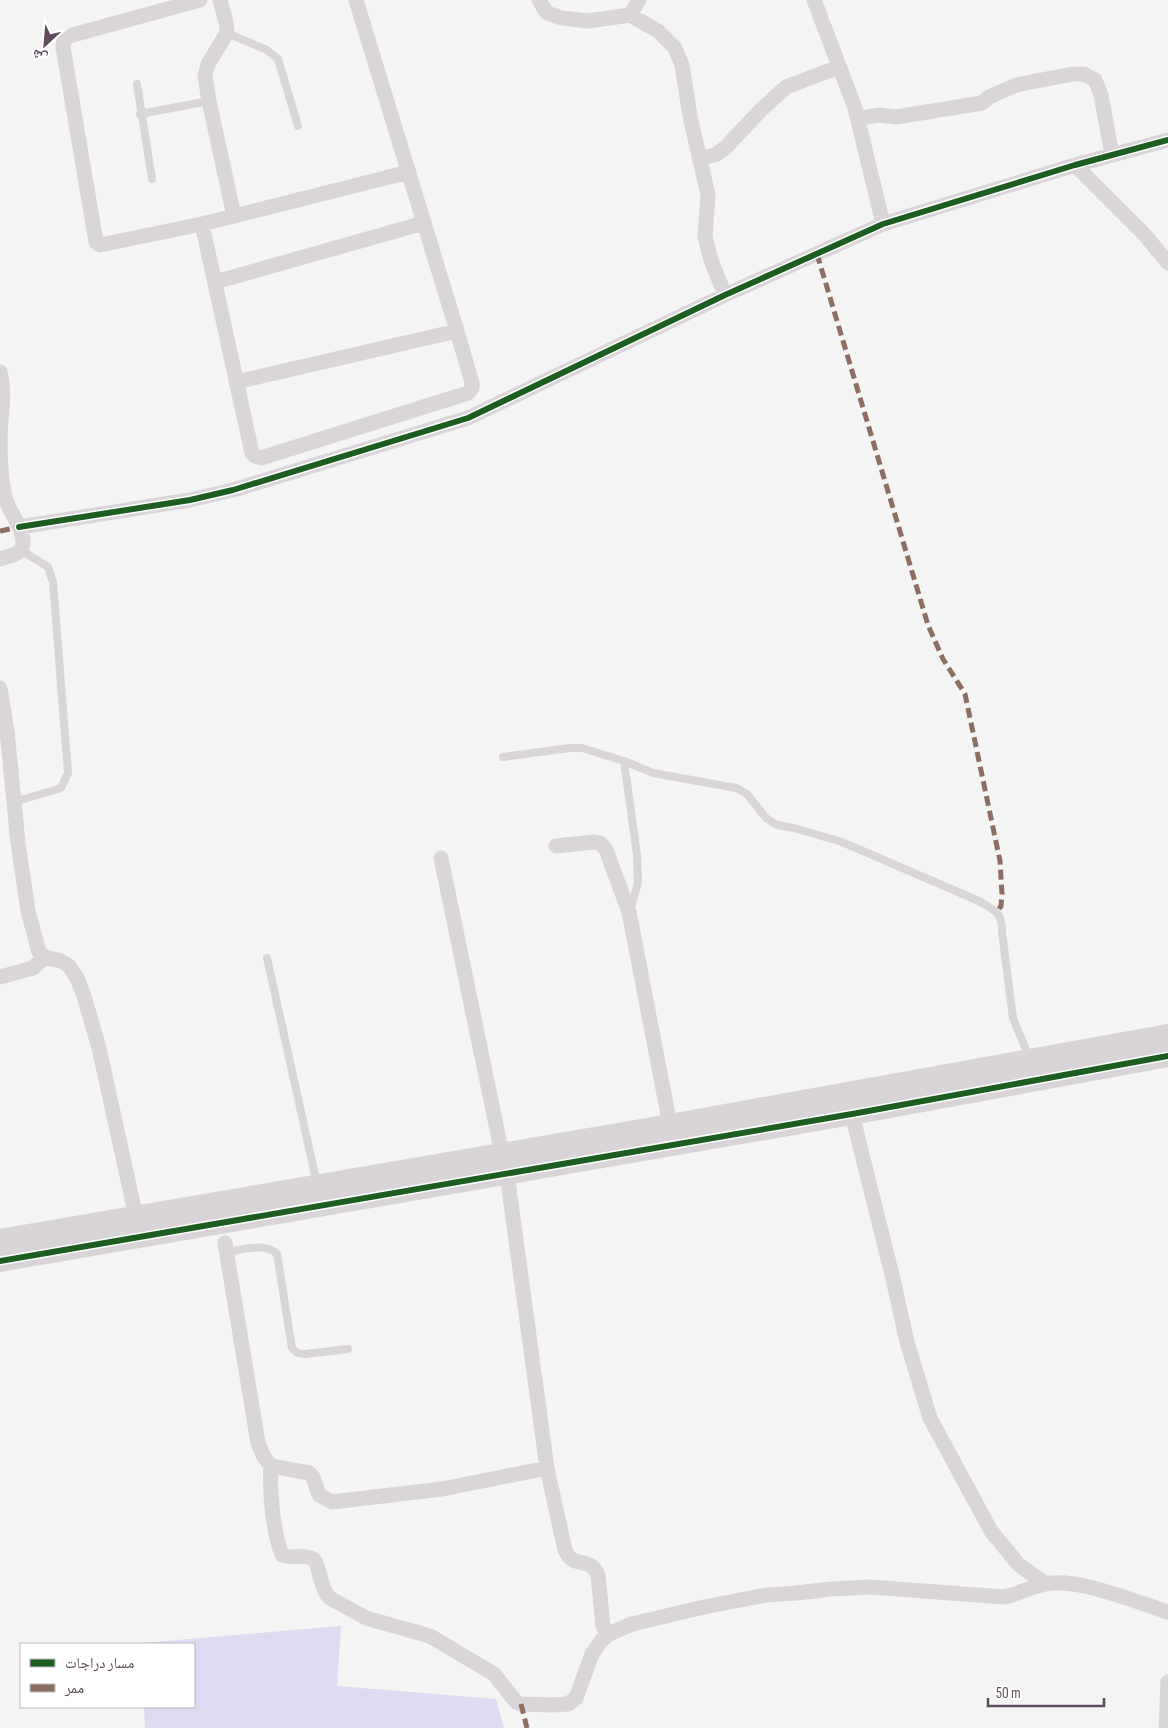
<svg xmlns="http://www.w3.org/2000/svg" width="1168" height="1728" viewBox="0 0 1168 1728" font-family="'Sofia Sans Condensed','Noto Naskh Arabic',sans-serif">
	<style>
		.green { fill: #dcdbf1 }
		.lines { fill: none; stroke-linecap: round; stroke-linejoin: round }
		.lane { stroke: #d9d5d8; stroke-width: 8 }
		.street { stroke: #d9d5d8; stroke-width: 15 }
		.secondary { stroke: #d9d4d8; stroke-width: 22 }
		.quiet { stroke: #8d6e63; stroke-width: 5; stroke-dasharray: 10 5; stroke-linecap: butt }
		.cycleway-casing { stroke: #fff; stroke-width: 9 }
		.cycleway { stroke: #1b5e20; stroke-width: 6 }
	</style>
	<rect width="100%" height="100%" fill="#f4f4f4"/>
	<path class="green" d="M341,1626L337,1686L496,1699L504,1728H145L144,1707H194V1644L143,1643Z"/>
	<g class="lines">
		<path class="lane" d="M227,33L267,50L278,59L298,126
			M137,84L152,179
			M140,114L209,101
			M503,757L570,748H582L624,761L653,773L736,788L747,794L766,818L777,825L794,828L842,842L979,901C994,910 1003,913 1002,932L1013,1018L1029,1057
			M624,761L637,855L638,883L630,911
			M14,802L61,788L68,773L53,582L48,567L21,550
			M267,958L317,1184
			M227,1252C242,1250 265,1242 277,1254L292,1348L297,1353L305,1354L348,1349"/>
		<path class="street" d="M200,0L69,36L64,41L63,47L96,242L100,245L202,224L409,172
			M220,0L226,22L227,33L208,64L205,76L209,101L234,216
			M539,0L547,13L562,18L588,21L630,15L658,31L675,48L682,65L690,116L708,195L705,237L711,260L725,295
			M814,0L855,108L883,224
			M630,15L639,0
			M858,119L877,115L896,117L982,103L989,97L1016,85L1073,74H1084L1095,80L1101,95L1112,155
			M699,158L715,155L725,148L761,110L786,87L839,67
			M1075,165L1144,234L1168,263
			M202,224L252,453L255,456L261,458L468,393L472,388V383L457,331L356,0
			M215,282L424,223
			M0,372C6,395 0,417 0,440C0,457 1,477 4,493C7,511 23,525 23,543C23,555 8,556 0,559
			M236,382L457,331
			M19,527L190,500L233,490L468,418L725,295L883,224L1075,165L1168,140
			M0,688L7,731L18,843L28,911L39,952L45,957L61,961L69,966L77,978L84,996L99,1048L136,1217
			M556,846L593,842L600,843L606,850L629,912L670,1125
			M441,858L502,1154
			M0,977L33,968L45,957
			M852,1114L893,1279L907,1342L930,1418L991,1531L1019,1565L1046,1584
			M507,1174L547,1468L565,1550C574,1570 589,1555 598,1575L603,1626L609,1634
			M225,1243L258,1443L264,1457L271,1466L309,1473L313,1477L319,1495L332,1502L442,1489L547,1468
			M271,1466C269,1491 273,1531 282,1555C291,1559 305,1554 313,1559C320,1563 319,1588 330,1598L366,1618L430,1636L494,1674L516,1702L521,1704L551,1705L568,1704L576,1698L592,1654L601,1641L609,1634L632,1624L704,1607L766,1595L797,1593L831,1589L870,1587L1004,1597C1018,1594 1031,1587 1045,1584C1077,1577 1136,1602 1168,1612
			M1166,1728L1168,1682"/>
		<path class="secondary" d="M0,1240L670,1125L1168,1035
			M0,1261L852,1114L1168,1056"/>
		<path class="quiet" d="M817,254L928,625L943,659L965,694L1000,861L1002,894L1001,906L997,912
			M0,531L19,527
			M521,1704L527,1728"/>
		<g class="cycleway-casing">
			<path id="cycleway" d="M19,527L190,500L233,490L468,418L725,295L883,224L1075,165L1168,140
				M0,1261L852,1114L1168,1056"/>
		</g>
		<use href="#cycleway" class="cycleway"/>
	</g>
	<rect x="20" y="1643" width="175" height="65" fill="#ffffff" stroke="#bfb7be"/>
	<rect x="30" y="1659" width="25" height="8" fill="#1b5e20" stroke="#bfb7be"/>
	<text x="65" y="1668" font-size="15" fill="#5f4b5c">مسار دراجات</text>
	<rect x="30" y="1684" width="25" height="8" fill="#8d6e63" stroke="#bfb7be"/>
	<text x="65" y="1693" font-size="15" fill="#5f4b5c">ممر</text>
	<g transform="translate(45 45) rotate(206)" stroke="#ffffff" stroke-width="4" paint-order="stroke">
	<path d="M0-4L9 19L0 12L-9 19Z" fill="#5f4b5c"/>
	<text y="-8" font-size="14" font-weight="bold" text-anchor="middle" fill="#5f4b5c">ش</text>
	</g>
	<path d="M988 1698v8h116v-8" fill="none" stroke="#5f4b5c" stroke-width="2.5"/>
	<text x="996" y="1698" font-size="15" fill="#5f4b5c" stroke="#ffffff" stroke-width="4" paint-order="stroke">50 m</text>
</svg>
